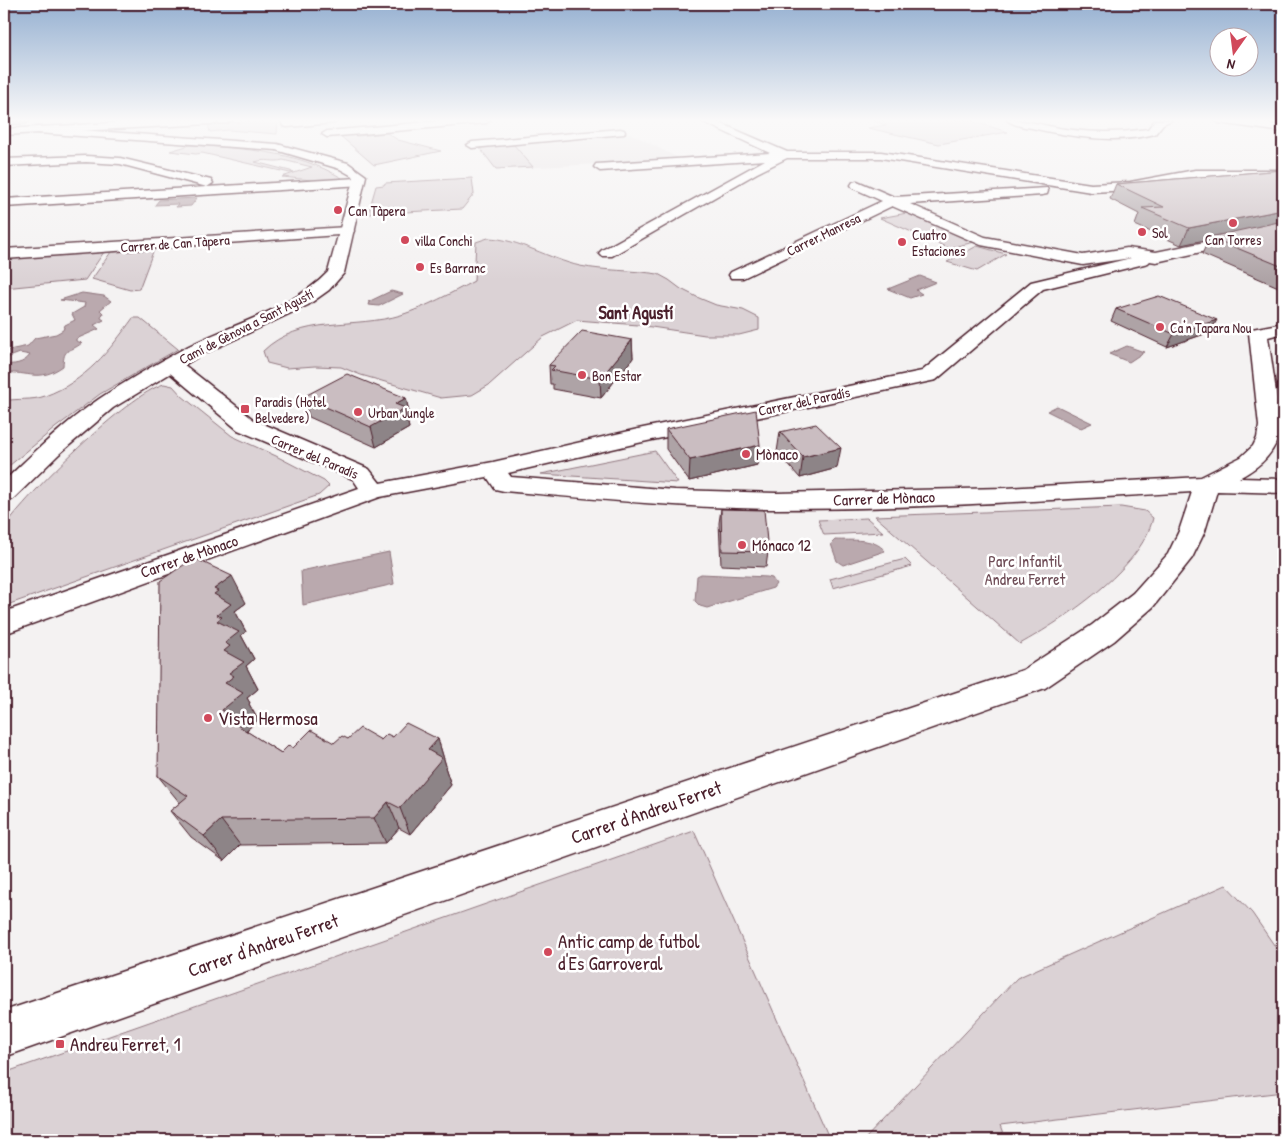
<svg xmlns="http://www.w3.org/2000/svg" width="1287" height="1144" viewBox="0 0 1287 1144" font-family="'Patrick Hand',sans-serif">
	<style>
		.built { fill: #e7e2e3 }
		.green { fill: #dbd2d5; stroke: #927880 }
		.water { fill: #baa9ae; stroke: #8d727a }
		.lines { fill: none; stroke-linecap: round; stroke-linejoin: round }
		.street-casing { stroke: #4a1f2b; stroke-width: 3 }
		.secondary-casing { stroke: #4a1f2b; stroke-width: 3 }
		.street { fill: #fff; fill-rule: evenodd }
		.secondary { fill: #fff; fill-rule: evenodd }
		.wall { fill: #aea3a6; stroke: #4a1f2b }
		.shaded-wall { fill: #8d8487; stroke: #4a1f2b }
		.building { fill: #cabdc1; stroke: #4a1f2b }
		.poi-dot { fill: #d1495b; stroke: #fff; stroke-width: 2 }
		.labels { text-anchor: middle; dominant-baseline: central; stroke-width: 5; stroke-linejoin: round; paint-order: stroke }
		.far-poi-label { font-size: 14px; fill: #4a1f2b; stroke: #fff; text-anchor: start }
		.far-street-label { font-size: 14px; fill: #4a1f2b; stroke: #fff }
		.poi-label { font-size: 16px; fill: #4a1f2b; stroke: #fff; text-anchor: start }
		.street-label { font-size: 16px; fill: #4a1f2b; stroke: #fff }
		.park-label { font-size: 16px; fill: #6e4c56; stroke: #fff }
		.far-district-label { font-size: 18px; font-weight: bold; fill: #4a1f2b; stroke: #fff }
		.near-poi-label { font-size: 19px; fill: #4a1f2b; stroke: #fff; text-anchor: start }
		.near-street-label { font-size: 19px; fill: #4a1f2b; stroke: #fff }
	</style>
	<rect width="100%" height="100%" fill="#f4f2f2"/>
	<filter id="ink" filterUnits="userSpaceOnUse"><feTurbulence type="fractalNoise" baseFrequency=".02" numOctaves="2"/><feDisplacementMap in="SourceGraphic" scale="10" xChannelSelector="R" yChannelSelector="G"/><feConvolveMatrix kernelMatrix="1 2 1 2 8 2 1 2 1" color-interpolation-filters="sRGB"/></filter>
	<g filter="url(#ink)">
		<path class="built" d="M630,133L682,160L495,169L478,147Z"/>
		<path class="green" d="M278,120L277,134L228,130L210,132L208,124Z
			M871,120H968L1008,132L939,144L868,128L886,125Z
			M387,133L398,140L441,151L374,165L338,134L358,136Z
			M190,145C244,149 294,150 342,178L321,181L282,177L312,167L283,160C273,163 267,158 255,162L294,172L290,173L202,153L196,154L170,151Z
			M514,145L533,167L496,169L479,147Z
			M472,178L474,194L462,209L368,214L376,186L384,185L385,183Z
			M907,213L975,242L948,248L880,218Z
			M488,238C519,239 549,259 580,266C605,271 632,270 658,274L669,280L681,289L699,298L716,305L743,310L759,318V330L739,335H705L638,325L577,320L543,337L489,385L472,395L441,398L361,375L341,367L315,366L287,368L267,363L263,351C300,315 355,329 401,315C426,307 451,293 474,281L476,242Z
			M977,246L1006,254L977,271L947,262Z
			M154,249L139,289L130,290L92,279L111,252Z
			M104,252L85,280L4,288V259Z
			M133,318H140L178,349L100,394L55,428L4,470V401C17,398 32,401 45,396C86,381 109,351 133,318Z
			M164,384L173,386L182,396L232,436L276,456L324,481L329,486L319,495L4,606V528C26,495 128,394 164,384Z
			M655,451L678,483L541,474Z
			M1121,507L1145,511L1153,518C1141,569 1063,620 1020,644L875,516Z
			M867,518L883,532L824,535L818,520Z
			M905,559L912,566L833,588L830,579Z
			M694,831L830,1140H4V1073Z
			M1226,885L1252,913L1283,958V1092L1000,1126L1005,1140H864L1017,978Z"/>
		<path class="water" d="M197,198L191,206L176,207L178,204L155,205L159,200Z
			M920,276L936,282L916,290L922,294L910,298L888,289Z
			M391,291L403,294L379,306L369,305L370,302H368Z
			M82,293L104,296L111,301L100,310L103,313L101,318L104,320L94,325L99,329L76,339V341L82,343C68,354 64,346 63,366C39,383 29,371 4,373V364C13,365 24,364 30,355L20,353L4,359V351L28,346L35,338L56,334L63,330L65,325L75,320L72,314L84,307L85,303L60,300Z
			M1127,346L1144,352L1129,362L1109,354Z
			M1057,406L1092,423L1081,428L1047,411Z
			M835,540C852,541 874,537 885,551L843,565L837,561L831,544Z
			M389,552L394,584L303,605L301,571Z
			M701,574L767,577L772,578L776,584L773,588L707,608L700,606L695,601L697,576Z"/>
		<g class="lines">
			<g class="street-casing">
				<path id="street" d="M167,120H232L227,123L38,133L33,130L38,127Z
					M281,120H339L334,123L287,127L283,126Z
					M450,120H491L486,123L327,137L322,134L327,131Z
					M699,120H713L787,152H881L1091,184L1130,182L1195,170H1283V178H1195L1130,190L1091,192L881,158H787L757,173L612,256H602L599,253L602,250L765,160L600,171L594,167L596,164L770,153Z
					M1007,120C1027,120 1045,126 1065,129C1093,133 1120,133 1148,129L1155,120H1172L1163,124L1155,134C1115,144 1071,137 1032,128C1024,127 1013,125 1007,120Z
					M1214,120H1242L1283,126V132L1219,123Z
					M620,129L624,130L625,132L624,134L472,148L467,145L472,142Z
					M86,156L120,158L211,180L213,183L207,187L120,164L86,162L4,166V159Z
					M358,178L362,179L364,182L362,185L4,207V199Z
					M857,181L894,197L1047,188L1048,191L1047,194L1042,195L910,204L985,237L1083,255L1127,248L1156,252L1283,226V234L1156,262L1150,261L1148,263L1043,289L936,380L638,443L508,473L511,477L675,490L776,493L1006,488L1201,477L1241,457L1253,446L1257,438L1259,426L1249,333L1252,329L1283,323V333L1268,337L1281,426C1277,452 1261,466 1239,478L1283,479V493L1217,491L1205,531L1192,558L1153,607L1114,641L1045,688L4,1057V1011L1023,670L1092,625L1133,593L1168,554L1179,531L1192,492C1054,500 915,509 776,509C685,508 595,499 504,491L495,489L487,477L380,497L4,634V612L359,488L353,479L238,430L164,368L161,364L164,360L171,358L178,360L254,420L369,469L380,483L493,462L638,429L922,371L1031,282L1131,258L1083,265L981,245L892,206L743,278H731L729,275L731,272L882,201L853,188L851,185L853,182Z
					M347,227L352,228L354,231L352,234L4,259V249Z"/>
			</g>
			<g class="secondary-casing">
				<path id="secondary" d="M38,127L277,144L348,163L366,176L344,273L329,290L308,305L199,356L113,408L59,454L13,499L4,501V481C34,453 65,422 99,399C126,381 156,364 185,348C231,324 292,310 328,272L354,177L340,169L276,150L38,133L4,135V129Z"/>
			</g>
			<use href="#street" class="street"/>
			<use href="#secondary" class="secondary"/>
		</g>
		<path class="wall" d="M4,120H32L26,124L4,125Z
			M1283,170V289L1202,254L1209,239L1181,245L1135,225L1139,214L1110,199L1116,184Z
			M1116,309L1210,332L1167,347L1111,321Z
			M632,340L633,358L601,398L553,389V384H550L549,365Z
			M303,397L406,398L410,417L407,419L409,428L376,447L309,417Z
			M666,429L757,465L689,481L666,449Z
			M780,432L837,468L800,478L777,452Z
			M721,509L768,552L766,567L721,565L719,523Z
			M194,558L246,603L235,611L246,632L241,635L254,659L246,666L258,689L247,698L250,703L249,704L258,720L246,731L281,753L293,748L334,743L348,739L381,740L393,737L438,739L446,766L445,767L451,785L410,834L399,828L386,843L240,845L224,861L191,837L170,811L180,803L158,776Z"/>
		<path class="shaded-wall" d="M24,120H32L26,124Z
			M1283,210V225L1210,237L1209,239L1181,245L1189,228Z
			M1217,320L1210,332L1167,347L1174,334Z
			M632,340L633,358L601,398L600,379Z
			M406,398L410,417L407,419L409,428L376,447L371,427L395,404Z
			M760,445L757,465L689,481L690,460Z
			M841,448L837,468L800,478L803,457Z
			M232,576L246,603L235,611L246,632L241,635L254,659L246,666L258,689L247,698L250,703L249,704L258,720L242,734L226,718L222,710L225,683L229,673L224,651L225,643L217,621L214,594V589Z
			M438,739L446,766L445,767L451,785L410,834L400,808L428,750Z
			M388,802L399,828L386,843L374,818Z
			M221,820L240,845L224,861L204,836Z"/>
		<path class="building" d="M1283,170V210L1189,228L1142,208L1164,207L1116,184Z
			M1283,221V267L1210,237Z
			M1159,296L1217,320L1174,334L1116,309Z
			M582,331L632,340L600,379L551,370L555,366L549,365Z
			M347,374L406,398L395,404L405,408L371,427L303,397Z
			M756,410L760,445L690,460L666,429Z
			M816,424L841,448L803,457L780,432Z
			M721,509L764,510L768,552L722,551Z
			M194,558L232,576L214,589L218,591L214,594L231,604L217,615L222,617L217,621L239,632L225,643L230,646L224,651L244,662L229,673L234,676L225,683L243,693L222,710L230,715L226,718L281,753L289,745L293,748L311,730L334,743L342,736L348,739L360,728L381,740L387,734L393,737L406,723L438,739L428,750L442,758L400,808L388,802L374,818L221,820L204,836L170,811L188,796L158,776L160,581Z"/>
	</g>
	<linearGradient id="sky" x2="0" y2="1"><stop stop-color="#95b0d1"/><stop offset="0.43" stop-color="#faf9f9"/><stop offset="1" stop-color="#faf9f9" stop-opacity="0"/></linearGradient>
	<rect width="1287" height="280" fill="url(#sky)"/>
	<g class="poi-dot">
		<circle cx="338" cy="210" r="5"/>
		<circle cx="1233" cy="223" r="5"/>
		<circle cx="1142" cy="232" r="5"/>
		<circle cx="405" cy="240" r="5"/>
		<circle cx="902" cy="242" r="5"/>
		<circle cx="420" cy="267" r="5"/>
		<circle cx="1160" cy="327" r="5"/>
		<circle cx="582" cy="375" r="5"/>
		<rect x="240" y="404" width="10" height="10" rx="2.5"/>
		<circle cx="358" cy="412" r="5"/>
		<circle cx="746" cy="454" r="5"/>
		<circle cx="742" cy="545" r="5"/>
		<circle cx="208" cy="718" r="5"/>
		<circle cx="548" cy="952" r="5"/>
		<rect x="55" y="1039" width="10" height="10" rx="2.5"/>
	</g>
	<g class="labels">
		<g class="far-poi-label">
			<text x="348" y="210">Can Tàpera</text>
			<text x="1152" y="232">Sol</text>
			<text x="912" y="234">Cuatro<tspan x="912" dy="16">Estaciones</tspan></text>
			<text x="1233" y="239" text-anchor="middle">Can Torres</text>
			<text x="415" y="240">villa Conchi</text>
			<text x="430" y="267">Es Barranc</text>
			<text x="1170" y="327">Ca'n Tapara Nou</text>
			<text x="592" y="375">Bon Estar</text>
			<text x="255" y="401">Paradis (Hotel<tspan x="255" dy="16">Belvedere)</tspan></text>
			<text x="368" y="412">Urban Jungle</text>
		</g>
		<g class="far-street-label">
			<text transform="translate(823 234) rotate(-26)">Carrer Manresa</text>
			<text transform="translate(175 243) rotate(-4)">Carrer de Can Tàpera</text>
			<text transform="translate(246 326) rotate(-27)">Camí de Gènova a Sant Agustí</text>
			<text transform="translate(804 401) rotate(-12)">Carrer del Paradís</text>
			<text transform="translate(315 456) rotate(23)">Carrer del Paradís</text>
		</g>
		<g class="poi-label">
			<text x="756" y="454">Mònaco</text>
			<text x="752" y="545">Mónaco 12</text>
		</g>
		<g class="street-label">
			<text transform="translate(884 498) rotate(-2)">Carrer de Mònaco</text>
			<text transform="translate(189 556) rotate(-19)">Carrer de Mònaco</text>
		</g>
		<g class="park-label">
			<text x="1025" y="561">Parc Infantil<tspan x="1025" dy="18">Andreu Ferret</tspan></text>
		</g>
		<g class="far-district-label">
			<text x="636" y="312">Sant Agustí</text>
		</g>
		<g class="near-poi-label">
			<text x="218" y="718">Vista Hermosa</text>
			<text x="558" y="941">Antic camp de futbol<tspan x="558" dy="22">d'Es Garroveral</tspan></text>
			<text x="70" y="1044">Andreu Ferret, 1</text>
		</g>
		<g class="near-street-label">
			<text transform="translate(646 812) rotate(-19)">Carrer d'Andreu Ferret</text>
			<text transform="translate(263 945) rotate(-19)">Carrer d'Andreu Ferret</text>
		</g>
	</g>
	<rect width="1287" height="1144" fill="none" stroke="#fff" stroke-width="20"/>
	<rect x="10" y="10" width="1267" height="1124" fill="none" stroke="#4a1f2b" stroke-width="2" filter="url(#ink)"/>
	<g transform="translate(1234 52) rotate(194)"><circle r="24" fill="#ffffff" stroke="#b7a5aa"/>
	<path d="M0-4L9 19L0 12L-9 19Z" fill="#d1495b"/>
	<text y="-8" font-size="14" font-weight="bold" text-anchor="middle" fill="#4a1f2b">N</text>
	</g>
</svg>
